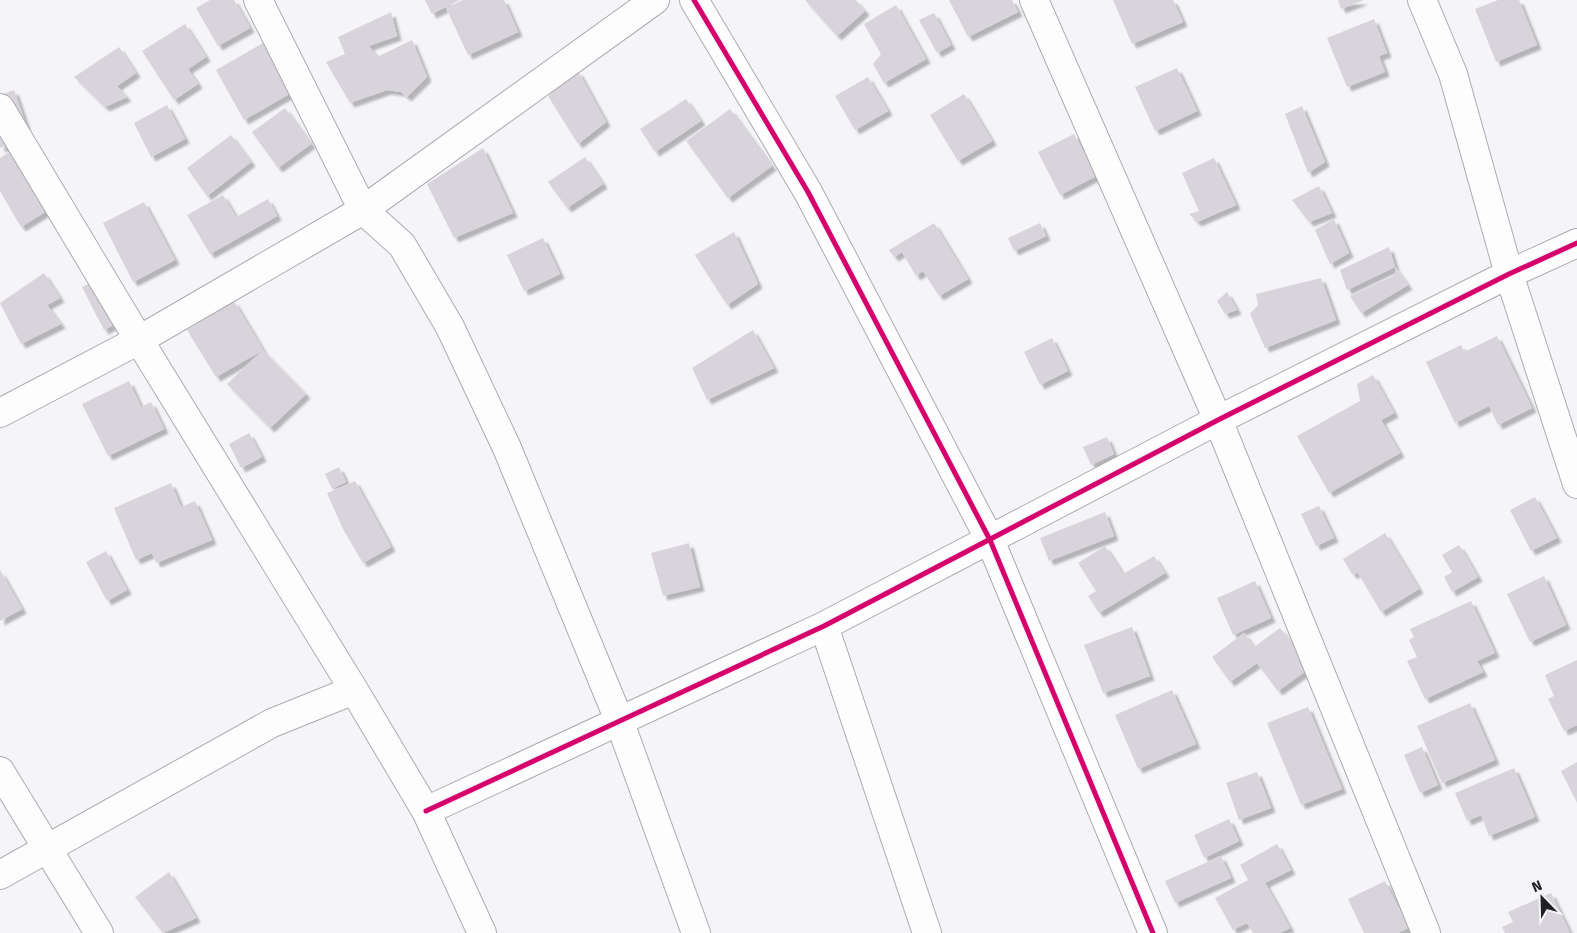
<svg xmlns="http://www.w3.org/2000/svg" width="1577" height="933" viewBox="0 0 1577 933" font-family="'Fira Sans',sans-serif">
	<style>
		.building { fill: #d9d4dc; filter: url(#shadow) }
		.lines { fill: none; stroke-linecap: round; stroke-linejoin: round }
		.minor-casing { stroke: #acabaf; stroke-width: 30 }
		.minor { stroke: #fefdfe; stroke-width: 28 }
		.cycleway-casing { stroke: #f4f3fa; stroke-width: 8 }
		.cycleway { stroke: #d6006c; stroke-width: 5 }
	</style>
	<defs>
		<filter id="shadow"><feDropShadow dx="4.5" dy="4.5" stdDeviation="1" flood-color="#0004"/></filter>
	</defs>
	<rect width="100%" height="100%" fill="#f5f4f9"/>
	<path class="building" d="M210,0H234L250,28L218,46L196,8Z
		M425,0H460L432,14Z
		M463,0H504L518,32L468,55L446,8Z
		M805,0H856L865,11L837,36Z
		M949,0H1012L1018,12L968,37Z
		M1113,0H1173L1183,22L1132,44Z
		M1338,0H1364L1341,9Z
		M1498,0H1519L1537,45L1496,62L1475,9Z
		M896,5L926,59L884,83L873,64L881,54L864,24Z
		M391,12L397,36L369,46L377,57L412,40L427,77L407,97L401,92L387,90L350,103L326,62L345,54L338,37Z
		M934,13L951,45L937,53L919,20Z
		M1374,19L1387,53L1379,56L1385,72L1347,87L1327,38Z
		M185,24L206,57L188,69L198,84L174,100L142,51Z
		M263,43L291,93L244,120L216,70Z
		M119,47L136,73L117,86L127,97L105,107L74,77Z
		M1177,68L1197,111L1155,131L1135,87Z
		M578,71L606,122L578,144L548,96Z
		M868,77L888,111L855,130L835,96Z
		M14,90L26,125L17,142L0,148V95Z
		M964,94L992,141L958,161L930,115Z
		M686,99L701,121L655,152L640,129Z
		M167,105L185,139L151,157L134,123Z
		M1302,106L1325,162L1308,173L1285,114Z
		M285,108L311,144L278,168L252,132Z
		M730,109L772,166L728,198L686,141Z
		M1074,134L1085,155L1093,151L1104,172L1060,195L1038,152Z
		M231,135L251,162L207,196L187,168Z
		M17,147L53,207L21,227L0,191V158Z
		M483,148L513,213L454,238L427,184Z
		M585,157L603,184L567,208L548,182Z
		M1214,158L1236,205L1197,222L1189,214L1199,211L1182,173Z
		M1319,186L1332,213L1309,222L1292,200Z
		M223,195L236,217L268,199L277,216L210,254L187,215Z
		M144,202L175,260L133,282L103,223Z
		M1334,219L1349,253L1330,264L1315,230Z
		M934,223L968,279L939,296L923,271L916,276L902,252L894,257L889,250Z
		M1040,223L1046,236L1014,251L1008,238Z
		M734,232L758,284L727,305L695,255Z
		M543,238L560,274L524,291L507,255Z
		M1389,247L1395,267L1347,290L1340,270Z
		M1395,267L1408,285L1361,313L1350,296L1395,275Z
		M44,273L60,298L47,305L61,324L21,344L0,303Z
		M102,277L124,319L104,330L82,287Z
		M1321,278L1336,320L1265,348L1250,314L1258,305L1256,294Z
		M1227,292L1237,310L1225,314L1217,301Z
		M234,301L263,350L216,377L187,330Z
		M753,330L774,368L707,400L692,368Z
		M1497,336L1532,408L1498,425L1489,406L1455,423L1426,362L1461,345L1464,352Z
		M1052,338L1068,371L1040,385L1024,352Z
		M263,350L306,394L270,428L227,384Z
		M1373,375L1394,413L1381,420L1400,453L1329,493L1297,436L1360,401L1357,384Z
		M129,381L141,407L151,402L164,429L108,456L82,404Z
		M249,433L262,457L241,468L229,444Z
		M1107,437L1114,454L1091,465L1083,447Z
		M339,467L346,482L332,489L325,474Z
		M355,481L391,547L363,563L343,529L327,493Z
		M171,483L181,507L195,501L212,540L156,563L152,553L136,560L114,508Z
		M1535,497L1557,538L1531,551L1510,510Z
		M1319,506L1334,538L1316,546L1301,514Z
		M1105,512L1114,536L1049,561L1040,538Z
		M1385,533L1419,589L1381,612L1358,573L1352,574L1343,559Z
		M689,543L700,587L663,596L651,553Z
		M1459,545L1478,577L1452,592L1444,577L1452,572L1442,555Z
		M1105,546L1123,574L1154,556L1165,573L1099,613L1088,596L1096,591L1078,563Z
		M106,551L127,590L107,601L86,562Z
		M0,570L22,609L0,621Z
		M1544,576L1566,625L1530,642L1507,594Z
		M1255,581L1271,618L1233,635L1217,598Z
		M1471,601L1495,653L1477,661L1483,672L1425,699L1407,661L1417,657L1409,640L1414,637L1410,629Z
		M1132,627L1150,676L1103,693L1084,645Z
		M1280,628L1310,668L1278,691L1257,663L1230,682L1212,657L1244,633L1254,647Z
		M1577,660V725L1564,731L1548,699L1554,696L1545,675Z
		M1172,690L1196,744L1138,769L1115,715Z
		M1470,703L1495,760L1442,783L1417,726Z
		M1308,707L1342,789L1301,805L1267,723Z
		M1422,747L1438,785L1420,793L1404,755Z
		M1577,762V803L1561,771Z
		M1514,768L1535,817L1489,836L1481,815L1467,821L1455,793Z
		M1257,772L1271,808L1239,820L1226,783Z
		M1229,819L1239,841L1204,858L1194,835Z
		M1277,844L1291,870L1265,883L1290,928L1280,933H1253L1247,923L1233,930L1215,898L1248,880L1240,865Z
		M1221,856L1231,878L1175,903L1165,881Z
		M169,872L196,918L163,933L135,897Z
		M1385,881L1399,909L1405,906L1414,925L1398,933H1364L1348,899Z
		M1551,893L1570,933H1505L1502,927L1513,922L1508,912Z"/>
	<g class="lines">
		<g class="minor-casing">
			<path id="minor" d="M258,0L363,210L402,245L450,327L507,448L619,720L696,933
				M694,0L808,192L990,540L1153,933
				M1034,0L1218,420L1426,933
				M1422,0L1453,74L1509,274L1577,484
				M0,108L139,340L354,690L426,811L482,933
				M0,413L139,340L363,210L655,0
				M824,626L927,933
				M0,771L99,933
				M426,811L824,626L1218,420L1509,274L1577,243
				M0,875L272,723L354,690"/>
		</g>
		<use href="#minor" class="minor"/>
		<g class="cycleway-casing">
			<path id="cycleway" d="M694,0L808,192L990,540L1153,933
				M426,811L824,626L1218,420L1509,274L1577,243"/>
		</g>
		<use href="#cycleway" class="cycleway"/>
	</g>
	<g transform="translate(1542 898) rotate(337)" stroke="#f4f3fa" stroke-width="4" paint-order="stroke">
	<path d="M0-4L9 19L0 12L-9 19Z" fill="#212123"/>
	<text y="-8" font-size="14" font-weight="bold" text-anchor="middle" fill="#212123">N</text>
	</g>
</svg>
